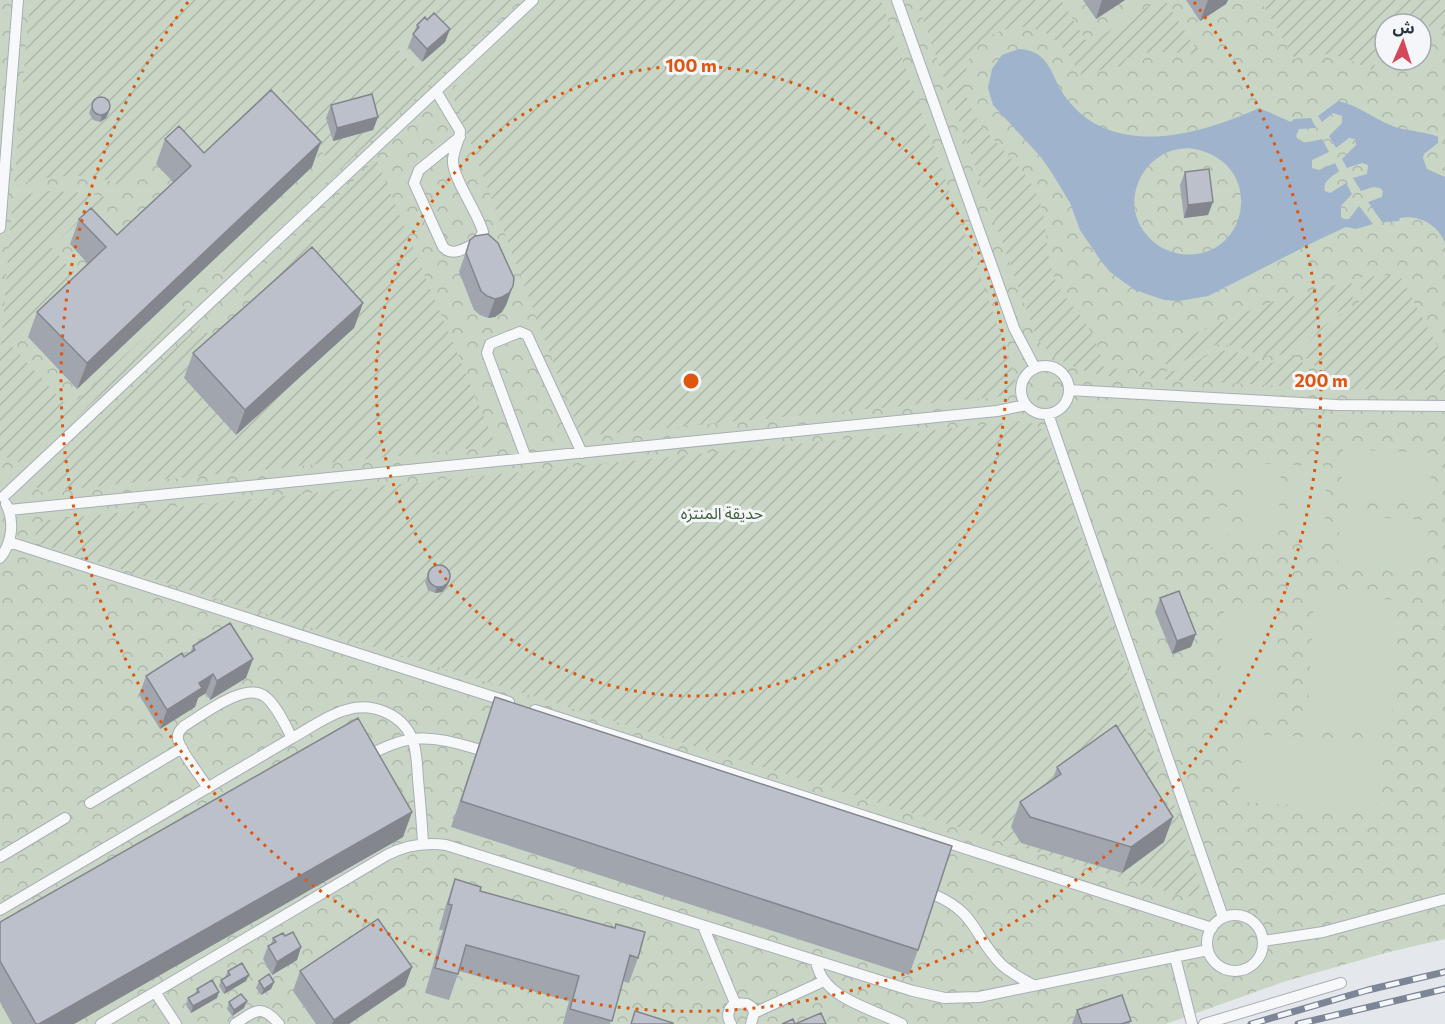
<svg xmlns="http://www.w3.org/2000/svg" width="1445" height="1024" viewBox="0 0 1445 1024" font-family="Commissioner,'Noto Sans Arabic',sans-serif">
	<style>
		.park { fill: url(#park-crowns); fill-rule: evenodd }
		.garden { fill: url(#garden-furrows); fill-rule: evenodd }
		.pitch { fill: #c9d6c5 }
		.water { fill: #9fb4cc; fill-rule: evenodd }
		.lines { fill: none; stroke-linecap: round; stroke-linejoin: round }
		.service-casing { stroke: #a9aeb7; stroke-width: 12 }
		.service { stroke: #f7f8fa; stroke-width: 10 }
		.rail-casing { stroke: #7d8696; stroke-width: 7 }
		.rail { stroke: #f4f6f9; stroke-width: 4.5; stroke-dasharray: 14; stroke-linecap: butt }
		.wall { fill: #a1a5ae }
		.shaded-wall { fill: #83868d }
		.building { fill: #bbc0ca; stroke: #83868d; stroke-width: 1.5 }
		.ring { fill: none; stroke: #df570f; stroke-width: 3; stroke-dasharray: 3 6 }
		.labels { text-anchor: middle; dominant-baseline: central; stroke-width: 6; stroke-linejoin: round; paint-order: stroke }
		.park-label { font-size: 16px; fill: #3f6138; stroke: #f4f6f9 }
		.centre { fill: #df570f; stroke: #f4f6f9; stroke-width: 3 }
		.ring-label { font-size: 18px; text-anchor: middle; font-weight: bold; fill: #df570f; stroke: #f4f6f9; stroke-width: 6; stroke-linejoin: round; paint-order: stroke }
	</style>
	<defs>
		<pattern id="park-crowns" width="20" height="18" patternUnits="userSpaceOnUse" patternTransform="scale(1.5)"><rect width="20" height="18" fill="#c9d6c5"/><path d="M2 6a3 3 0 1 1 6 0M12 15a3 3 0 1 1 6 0" fill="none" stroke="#adb8ab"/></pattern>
		<pattern id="garden-furrows" width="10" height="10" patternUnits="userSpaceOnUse" patternTransform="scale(1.5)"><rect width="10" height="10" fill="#c9d6c5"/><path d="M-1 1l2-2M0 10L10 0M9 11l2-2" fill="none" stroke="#adb8ab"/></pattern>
	</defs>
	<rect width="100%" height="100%" fill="#e4e7ec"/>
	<path class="park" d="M0,0H1445V939L1389,952L1283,982L1166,1024H0ZM1385,24H1421V60H1385Z"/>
	<path class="garden" d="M30,0H520L227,276L219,268L328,161L280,89L199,162L173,134L119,184C79,171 54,175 14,185ZM426,16L447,39L415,68L394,45Z
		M546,0H881L1014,371C1018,386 1011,394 996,397L581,436L451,91Z
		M916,0H1061L1088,44L1159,0H1165L1200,55L1171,52H1150L1127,58L1121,66L1100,70L1085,81C1072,61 1060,36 1036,29C1016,24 995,30 980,43C972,50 968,60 966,71C956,124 1017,150 1036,193C1050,222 1043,249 1054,277C1061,295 1074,306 1085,322C1094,336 1100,351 1104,368L1120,369V377C1087,375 1059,365 1037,339Z
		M1260,0H1445V30L1421,24H1385V42L1376,57L1374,71C1343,57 1328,48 1295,59Z
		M376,159L496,446L40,492L37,488V479L200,325L220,346L259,311L239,290Z
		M47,191L86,193L106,197L51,247L80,279L8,342L69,408L180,303L189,313L33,458C21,464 10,462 0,453V358L13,197Z
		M1399,274L1445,360V384L1442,390L1325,389C1324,372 1313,364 1301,353C1309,343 1316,332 1326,324C1345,310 1370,310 1358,278Z
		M1351,281C1353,289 1355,297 1350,304C1342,313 1327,314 1317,322C1302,335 1295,356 1271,356C1251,356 1236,342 1216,345C1203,347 1195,356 1183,361C1177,364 1168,364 1160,364C1161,353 1171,343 1181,339L1268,303Z
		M1229,350C1257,356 1264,375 1292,352L1317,378L1319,388L1139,378L1140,371C1153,371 1167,373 1179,370C1200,364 1202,352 1229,350Z
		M1022,421C1036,423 1044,429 1049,441L1161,773L1133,791L1152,820L1174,804L1200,884C1198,893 1193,897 1184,897L43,545L38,542L35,533L38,524L47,520Z"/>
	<path class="pitch" d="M1343,449L1432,453L1430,499L1341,495Z
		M1213,454H1231L1229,494L1212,493Z
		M1247,463L1281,464L1278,541L1244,539Z
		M1293,465L1327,466L1324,542L1290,541Z
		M1210,506L1228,507L1227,548L1209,547Z
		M1340,516L1429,520L1427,566L1338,562Z
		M1314,596L1398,600L1391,732L1307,728Z
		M1224,605L1279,608L1274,713L1219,710Z
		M1243,734L1381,741L1377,809L1239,802Z"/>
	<path class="water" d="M1019,49C1050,51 1050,74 1064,95C1110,161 1200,135 1259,108L1291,122L1294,119L1311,118L1316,128L1299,129L1296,136C1301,146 1312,141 1322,139L1329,152L1312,160V168L1319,170L1335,163L1339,171C1332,177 1322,181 1325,191L1330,193L1346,183L1352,194L1341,206V217L1344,219H1349L1359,206L1373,224L1356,229L1346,227L1318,240L1208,296L1179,301L1164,300L1135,290L1110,272L1101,261L1080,230L1070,203L1052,173L1040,156L993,105L988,88L992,69L1002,55ZM1188,148C1269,158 1250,263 1181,254C1167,252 1155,245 1146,234C1125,210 1134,171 1162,155C1170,150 1179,149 1188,148Z
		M1338,101C1359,105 1375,120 1395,127C1407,131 1429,132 1438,137V143L1424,154L1423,158L1427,169L1445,177V243C1439,225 1418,214 1400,218L1399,221L1382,222L1368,202L1382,197L1383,191L1380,188L1373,187L1361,191L1353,178L1367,174L1368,165L1362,163L1347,168L1342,159L1356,145L1355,139L1349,138L1336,148L1329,136L1342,123V116L1333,113L1322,122L1318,116Z"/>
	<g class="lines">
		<g class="service-casing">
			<path id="service" d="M897,0L1014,328L1035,368
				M436,91L460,131C460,142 452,151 453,163C455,182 477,211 483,232L478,242C467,247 453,258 443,247L414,183L419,170L460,137
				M0,228L18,0
				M1021 390a24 24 0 1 1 48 0a24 24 0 1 1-48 0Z
				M1069,390L1337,405L1445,406
				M1048,414L1223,917
				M526,458L487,353L490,344L520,332L527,335L529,339L582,453
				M3,497L533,0
				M9,510L997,411L1026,405
				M9,542L509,702
				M0,558C12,543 15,522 6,504
				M535,710L1212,928
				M364,758C409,732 430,735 477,749
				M208,788C201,777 179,749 178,739C177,733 180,730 184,726C203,715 247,679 267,698C278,708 285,725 292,738
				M90,803L182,748
				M0,857L65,818
				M935,895C978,914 973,936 1002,965C1011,973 1022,979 1033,985
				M0,910L292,738C309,729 327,715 346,710C371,702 401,713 412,738C417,750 417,766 418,779C420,801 422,822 423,844
				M1207 943a28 28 0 1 1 56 0a28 28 0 1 1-56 0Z
				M703,926L735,1003
				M1263,941L1323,932L1445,899
				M1175,957L1192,1024
				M816,961C822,999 872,1008 902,1024
				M155,992L176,1024
				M754,1013L824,981
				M101,1024L387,855C406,845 425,842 446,845L913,991L945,998L979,997L1208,950
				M235,1024C255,1011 261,1003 279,1024
				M731,1024C726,1016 728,1009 735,1003L747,1004L752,1007L754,1013L751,1024
				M1204,1024L1341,983"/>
		</g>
		<use href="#service" class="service"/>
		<g class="rail-casing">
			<path id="rail" d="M1251,1024L1368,990L1445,972
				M1298,1024L1445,989"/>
		</g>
		<use href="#rail" class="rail"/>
	</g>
	<path class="wall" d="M1083,0H1125L1096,19Z
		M1186,0H1228L1226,4L1200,21Z
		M427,20L450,29L445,42L422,62L408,47L417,25Z
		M94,100L106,118L100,122L93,120L89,113Z
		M331,105L378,117L373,130L333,141L326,118Z
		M165,139L204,153L312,167L77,389L28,337L37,312L88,264L70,244L79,219L117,235L173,182L156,164Z
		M1185,172L1208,215L1184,218L1180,185Z
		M470,240L513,286L506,305L502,312L495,317L488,318L480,315L474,310L459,272Z
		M363,303L354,328L236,435L184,378L193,353Z
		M431,568L447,586L442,592L435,593L428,590L425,582Z
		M1160,598L1191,647L1172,654L1155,612Z
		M193,646L246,678L210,700L206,693L198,698L195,707L160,729L139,695L146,676L184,657L190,653Z
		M495,697L918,950L909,975L451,827Z
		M1057,767L1164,842L1122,873L1021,843L1011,827L1020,802L1053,779Z
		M412,812L403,837L74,1024H12L0,1002V922Z
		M455,879L480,891L638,958L629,983L622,981L610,1024H563L569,1001L459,971L449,1000L425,993L443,930H439L446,905Z
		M285,936L301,947L297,960L272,975L263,959L268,946L271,944L273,938Z
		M412,967L405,986L349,1024H316L293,991L300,971Z
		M228,971L246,981L224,994L219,986L221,980L225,977Z
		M259,981L274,982L271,989L261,995L256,988Z
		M197,989L217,998L191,1013L186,1005L188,998L195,994Z
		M229,1002L244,1008L232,1016L227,1009Z
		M1077,1010L1131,1021L1129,1024H1072Z"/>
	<path class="shaded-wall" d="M1102,0H1125L1096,19Z
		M1208,0H1228L1226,4L1200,21Z
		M450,29L445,42L422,62L427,49Z
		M109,112L106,118L100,122L102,115Z
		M378,117L373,130L333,141L337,128Z
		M321,142L312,167L77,389L87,363Z
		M1213,202L1208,215L1184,218L1188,205Z
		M513,286L506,305L502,312L495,317L488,318L495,299Z
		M363,303L354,328L236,435L245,410Z
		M450,580L447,586L442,592L435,593L437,587Z
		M1196,634L1191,647L1172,654L1177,641Z
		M253,659L246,678L210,700L217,681Z
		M213,674L206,693L198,698L195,707L160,729L167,710L199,683Z
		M412,812L403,837L74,1024H39Z
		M1173,817L1164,842L1122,873L1131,847Z
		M301,947L297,960L272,975L277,962Z
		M412,967L405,986L349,1024H332L334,1020Z
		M249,975L246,981L224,994L226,988Z
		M274,982L271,989L261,995L264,989Z
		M219,992L217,998L191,1013L193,1006Z
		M247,1001L244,1008L232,1016L234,1010Z"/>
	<path class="building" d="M434,13L450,29L427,49L413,34L419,27L417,25L425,17L427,20Z
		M271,90L321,142L87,363L37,312L106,247L79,219L91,208L117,235L191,166L165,139L179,126L204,153Z
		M372,94L378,117L337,128L331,105Z
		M92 106a9 9 0 1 1 18 0a9 9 0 1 1-18 0Z
		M1209,169L1213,202L1188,205L1185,172Z
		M488,234L498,243L514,278L513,286L509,293L502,297L495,299L487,296L481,291L466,253L470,240L475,236Z
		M312,247L363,303L245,410L193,353Z
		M428 576a11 11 0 1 1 22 0a11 11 0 1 1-22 0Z
		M1179,591L1196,634L1177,641L1160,598Z
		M230,623L253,659L217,681L213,674L199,683L202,688L167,710L146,676L182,653L184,657L195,650L193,646Z
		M495,697L952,846L918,950L461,801Z
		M358,718L412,812L39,1024H36L0,961V922Z
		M1116,725L1173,817L1131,847L1030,817L1020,802L1061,774L1057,767Z
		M455,879L481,887L480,891L615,928L616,924L645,932L638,958L630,955L612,1021L570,1009L579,976L466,945L458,974L435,968L452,905L448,904Z
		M378,919L412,967L334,1020L300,971Z
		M293,932L301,947L277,962L268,946L276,942L273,938L283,933L285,936Z
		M242,963L249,975L226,988L221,980L230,975L228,971Z
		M269,974L274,982L264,989L259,981Z
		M212,980L219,992L193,1006L188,998L199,992L197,989Z
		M241,994L247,1001L234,1010L229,1002Z
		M1122,995L1131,1021L1121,1024H1082L1077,1010Z
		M635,1011L673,1023V1024H631Z
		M821,1013L826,1024H782L793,1019L795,1024Z"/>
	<g class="ring">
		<circle cx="691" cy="381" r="315"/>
		<path d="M1194 2A630 630 0 1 1 188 2"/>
	</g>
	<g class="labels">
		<g class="park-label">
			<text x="722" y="512">حديقة المنتزه</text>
		</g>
	</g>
	<circle cx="691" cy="381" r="9" class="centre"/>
	<g class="ring-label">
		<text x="691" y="72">100 m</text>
		<text x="1321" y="387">200 m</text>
	</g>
	<g transform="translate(1403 42) rotate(3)"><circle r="28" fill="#f4f6f9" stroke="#a4a8b1" stroke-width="1.5"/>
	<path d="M0-4.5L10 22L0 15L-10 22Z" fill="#d1495b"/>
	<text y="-9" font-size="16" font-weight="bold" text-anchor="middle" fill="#2b3445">ش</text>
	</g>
</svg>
